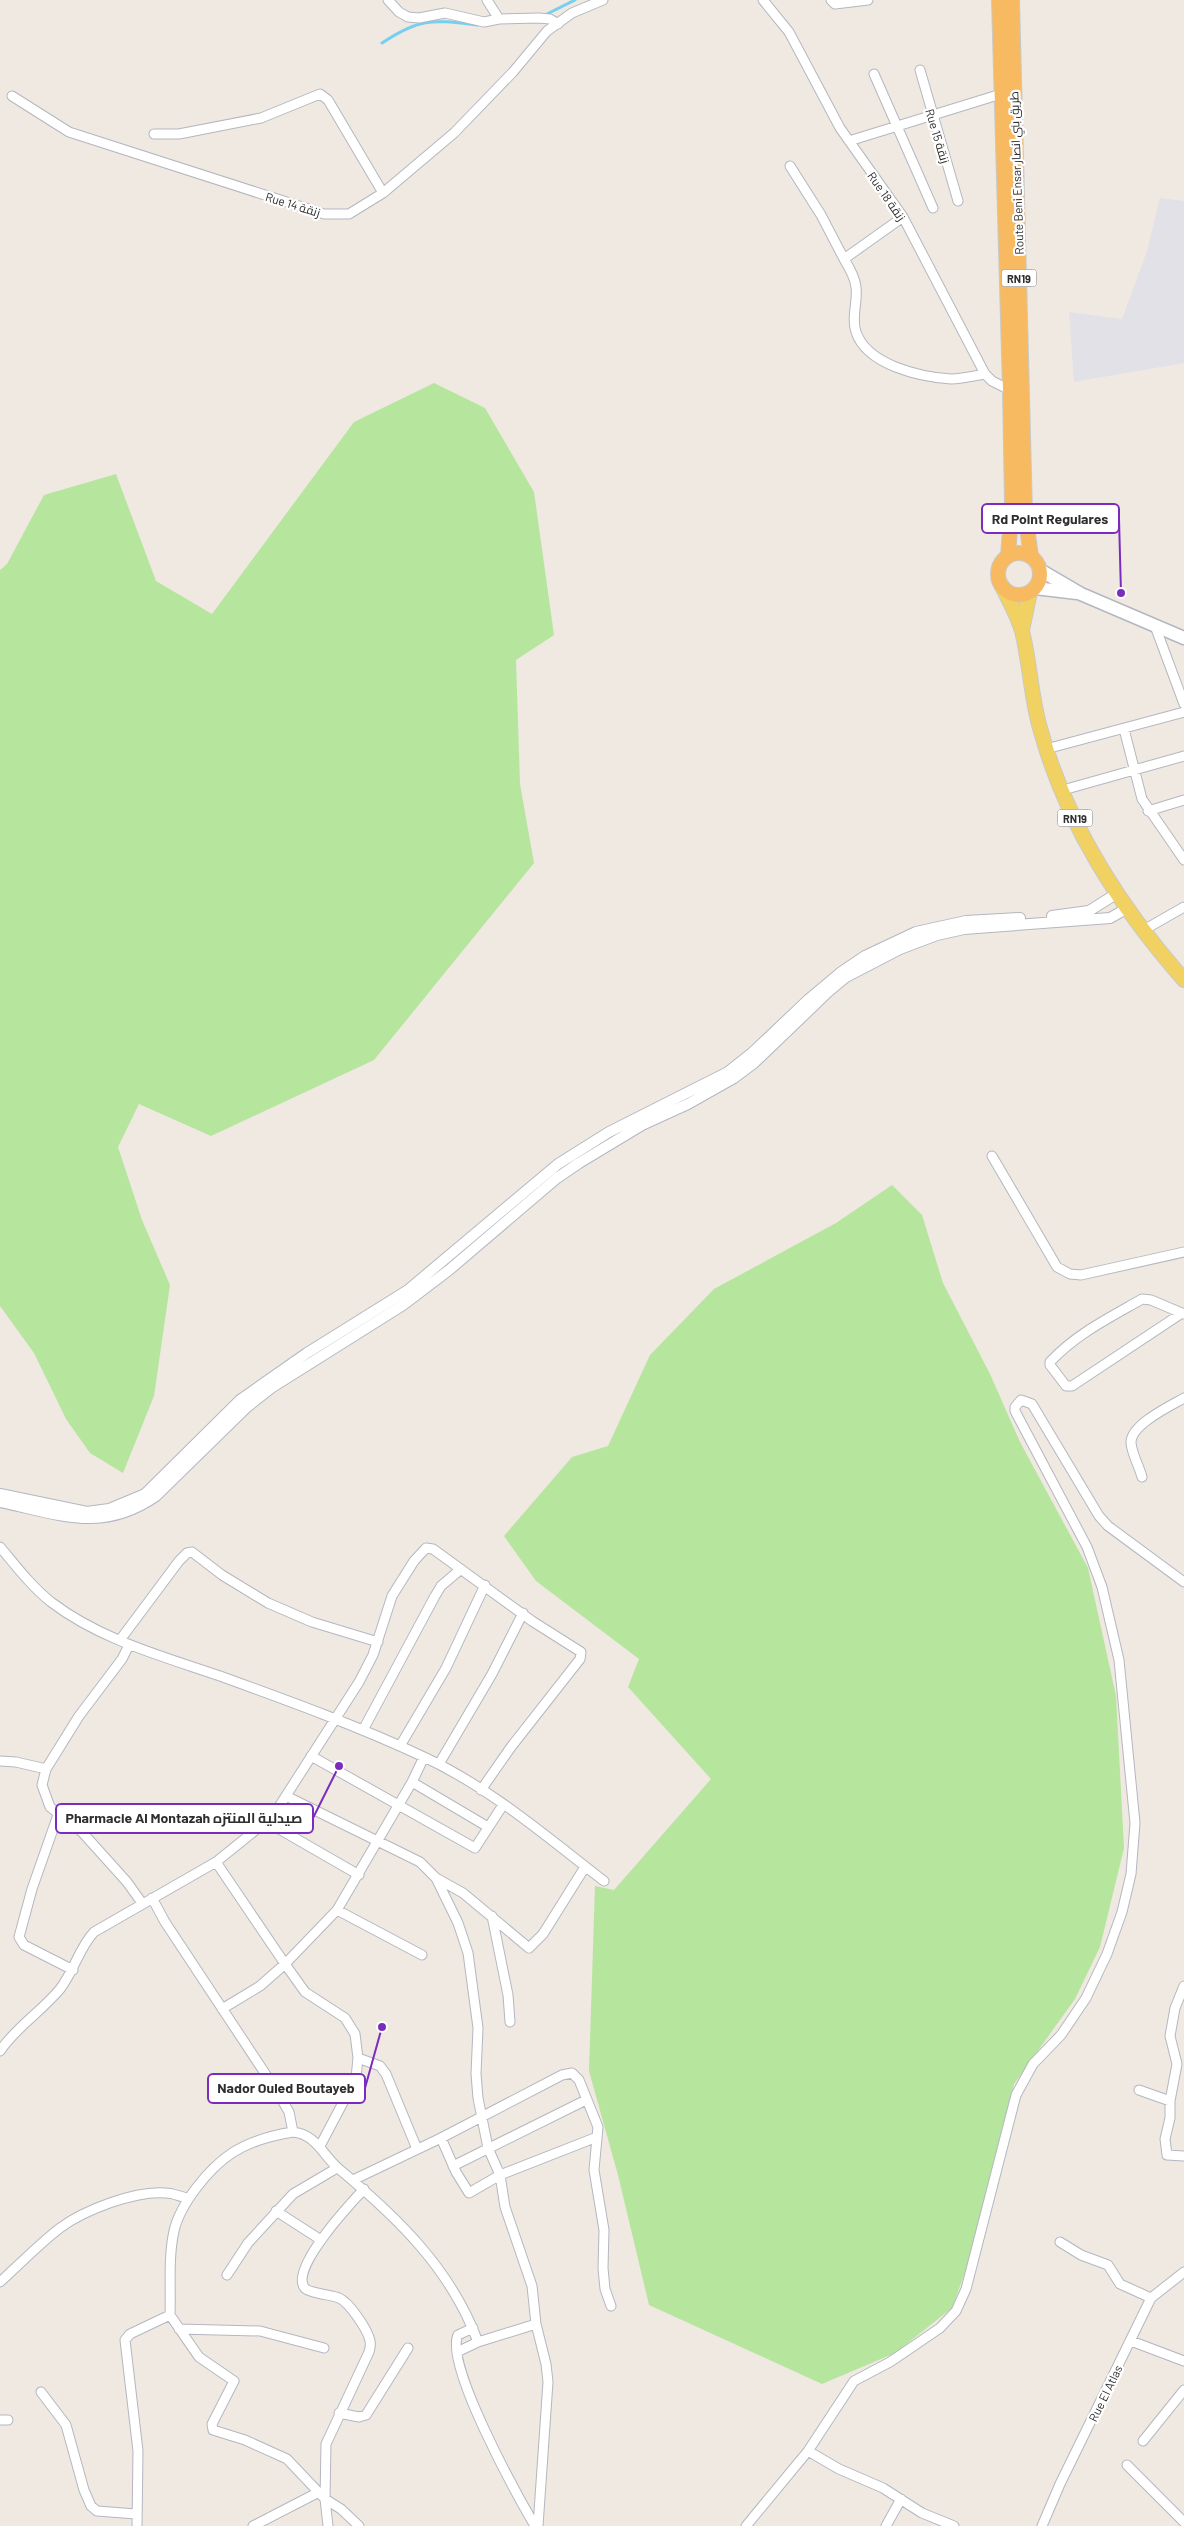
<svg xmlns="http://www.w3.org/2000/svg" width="1184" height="2526" viewBox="0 0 1184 2526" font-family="Barlow,Cairo,sans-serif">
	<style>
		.industrial { fill: #e3e1e8 }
		.green { fill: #b6e59e }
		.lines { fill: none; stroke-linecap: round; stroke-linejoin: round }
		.stream { stroke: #75cff0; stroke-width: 3 }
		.minor-casing { stroke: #b4b7c1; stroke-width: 11 }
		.tertiary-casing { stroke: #b4b7c1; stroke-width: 12 }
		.secondary-casing { stroke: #b4b7c1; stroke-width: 15 }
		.primary-casing { stroke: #c9c9c9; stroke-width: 16 }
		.trunk-casing { stroke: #c9c9c9; stroke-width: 16 }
		.minor { stroke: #fff; stroke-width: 9 }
		.tertiary { stroke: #fff; stroke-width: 10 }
		.secondary { stroke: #fff; stroke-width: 12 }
		.primary { stroke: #f2d163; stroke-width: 14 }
		.trunk { stroke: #f8ba60; stroke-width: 14 }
		.labels { text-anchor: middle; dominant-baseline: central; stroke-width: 4.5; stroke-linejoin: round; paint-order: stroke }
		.shield { fill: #fff; stroke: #6d6d6d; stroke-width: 1 }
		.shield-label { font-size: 11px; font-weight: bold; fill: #2e2e2e }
		.street-label { font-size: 12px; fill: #2e2e2e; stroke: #fff }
		.leader { fill: none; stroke: #7b2cbf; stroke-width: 2 }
		.callout-dot { fill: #7b2cbf; stroke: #fff; stroke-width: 2 }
		.callout { fill: #fff; stroke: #7b2cbf; stroke-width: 2 }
		.callout-label { font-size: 14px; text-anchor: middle; font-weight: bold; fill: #2e2e2e }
	</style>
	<rect width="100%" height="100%" fill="#efe9e1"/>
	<path class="industrial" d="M1160,198L1184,201V363L1074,382L1069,312L1122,319L1147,251Z"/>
	<path class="green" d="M434,383L485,408L534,492L554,635L516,660L520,784L534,863L374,1060L211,1136L139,1104L118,1147L142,1220L170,1285L154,1396L123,1473L90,1453L66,1419L34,1353L0,1306V570L7,564L44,495L116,474L156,581L212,614L354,422Z
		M892,1185L922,1215L943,1283L990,1374L1020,1442L1088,1568L1116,1696L1124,1848L1100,1947L1075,1999L1014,2084L978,2237L952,2308L895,2353L822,2384L649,2305L618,2175L589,2071L595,1886L614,1890L711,1779L628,1687L639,1659L536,1581L504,1536L572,1457L608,1446L650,1355L714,1289L836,1223Z"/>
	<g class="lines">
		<path class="stream" d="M543,16L575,0
			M382,43C421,17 433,20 478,25"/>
		<g class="minor-casing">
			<path id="minor" d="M388,0L399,12L408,17L419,18L445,13L484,22L499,19L539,18L550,19L558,24
				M487,0L499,19
				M763,0L789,32L840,128L903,217L985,374L992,381L1010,390
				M831,0L835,4L868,0
				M920,70L958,201
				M874,74L933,208
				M12,96L69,132L324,214H349L383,193L454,133L513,72L547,31L572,13L603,0
				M154,134H179L261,118L320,94L328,100L383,193
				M849,141L1001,94
				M790,166L821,215L844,259L903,217
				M844,259C849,267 855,277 856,287C858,302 851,317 856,332C867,365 920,377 951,379C962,379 974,376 985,374
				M1155,626L1184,704
				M1124,729L1142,799L1184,860
				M1046,749L1184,712
				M1063,790L1184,756
				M1148,811L1184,800
				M1142,931L1184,907
				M992,1156L1057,1267L1070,1274L1081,1275L1184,1252
				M1182,1313L1072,1386H1066L1050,1365V1362C1076,1334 1109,1318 1142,1299L1151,1300L1184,1314
				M1142,1477C1139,1466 1132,1454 1131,1443C1130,1425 1170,1406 1184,1398
				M0,1547C16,1566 31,1586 51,1602C101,1640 162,1656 220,1676C289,1701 358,1726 424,1757C489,1787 547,1837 604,1881
				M120,1640L179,1561L187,1553L192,1552L222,1575L268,1603L312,1622L378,1642
				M129,1645L122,1659L79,1716L46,1769L42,1785L50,1807L82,1832L127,1882L142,1903
				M363,1730L435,1596L441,1586L461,1569
				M400,1746L446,1668L485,1585
				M311,1756L475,1848L503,1805
				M0,1761L16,1762L46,1769
				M439,1764L492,1674L523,1613
				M412,1782L488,1827
				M286,1796L420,1862L436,1878L458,1923L468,1953L478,2028L476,2074L478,2098L488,2148L500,2175L505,2207L532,2286L536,2324L546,2364L548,2382L538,2526
				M58,1815L32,1889L19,1937L24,1945L73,1970
				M267,1822L359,1875
				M216,1862L285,1964L260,1986L222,2009
				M436,1878L463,1893L529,1948L543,1934L585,1867
				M152,1898L165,1922L278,2093L289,2112L293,2132
				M337,1910L422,1955
				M492,1916L508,1995L510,2022
				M1184,1986L1175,2008L1170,2036L1177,2064L1170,2101V2118L1165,2139L1167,2155L1184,2156
				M0,2051C16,2027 42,2011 60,1989C74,1971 79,1948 94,1932L216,1862L273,1816L359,1682L373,1655L392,1596L414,1561L426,1548L433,1549L532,1621L581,1652L580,1659L511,1747L481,1790
				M358,2058L380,2066L386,2074L417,2149
				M1139,2090L1170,2101
				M441,2138L456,2172L469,2193L500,2175L597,2137
				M320,2146L356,2078L358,2058L355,2034L345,2018L305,1992L285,1964L337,1910L412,1782L424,1757
				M453,2166L586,2100
				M353,2180L441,2138L562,2075L572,2073L579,2080L598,2127L594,2170L604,2230L603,2268L605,2289L611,2306
				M276,2211L321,2240
				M1060,2242L1081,2255L1108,2265L1120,2284L1151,2298
				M227,2275L248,2243L293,2194L337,2168
				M0,2282C20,2264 39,2244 60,2228C84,2210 136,2190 166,2193C173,2193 181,2197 188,2198
				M170,2315L199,2357L234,2381L212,2424L213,2430L245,2440L287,2459L325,2499L341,2509L359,2526
				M473,2328L458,2335C444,2364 518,2497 535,2526
				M179,2329L260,2331L324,2348
				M1131,2341L1184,2361
				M457,2352L478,2342L536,2324
				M41,2392L66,2425L84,2490L91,2506L97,2511L136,2514
				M339,2413L359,2417L366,2415L408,2348
				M0,2420H8
				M1143,2441L1184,2390
				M808,2451L839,2469L883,2488L922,2513L954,2526
				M1127,2465L1184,2522
				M137,2526L138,2451L125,2340L130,2334L170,2315C171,2288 168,2258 174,2231C180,2204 209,2168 232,2153C249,2142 274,2135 293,2132C316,2134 324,2157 339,2169C398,2218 451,2269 478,2342
				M253,2526L319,2492
				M328,2526L325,2499L326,2444L369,2352C370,2348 371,2345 370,2341C368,2330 349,2302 339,2298C332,2295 307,2293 304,2287C291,2267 350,2204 364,2189
				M746,2526L808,2451L854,2381L890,2362L940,2328L956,2311L966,2289L1016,2095L1033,2064L1061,2035L1086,1998L1107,1954L1122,1912L1131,1874L1135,1823L1119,1660L1102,1587L1087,1547L1015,1411V1407L1021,1400L1032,1404L1099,1516L1108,1526L1184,1582
				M886,2526L901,2499
				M1042,2526L1060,2484L1151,2298L1184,2272"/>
		</g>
		<g class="tertiary-casing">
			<path id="tertiary" d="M1052,916L1089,911L1116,894
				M0,1494L87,1512L109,1509L145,1494L240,1400L307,1353L408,1290L558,1164L609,1132L728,1072L752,1053L809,999L840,973L865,956L916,932L966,921L1020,918
				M0,1502C59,1514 101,1534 156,1496L247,1407L271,1388L403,1305L449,1270L557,1178L579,1163L642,1125L688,1104L734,1078L754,1063L828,992L846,977L900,949L937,935L964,929L1110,918L1126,909"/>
		</g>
		<g class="secondary-casing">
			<path id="secondary" d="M1040,570L1081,594L1184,638
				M1035,588L1077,593"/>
		</g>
		<g class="primary-casing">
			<path id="primary" d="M1002,586C1009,601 1018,616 1022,631C1030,663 1031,697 1040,728C1066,824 1119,906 1184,980
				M1022,630L1030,592"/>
		</g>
		<g class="trunk-casing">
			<path id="trunk" d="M999,0L1010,390L1012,503L1008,556
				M1012,0L1025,514L1031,556
				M998 574a21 21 0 1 1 42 0a21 21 0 1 1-42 0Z"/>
		</g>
		<use href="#minor" class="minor"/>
		<use href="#tertiary" class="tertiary"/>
		<use href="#secondary" class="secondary"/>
		<use href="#primary" class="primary"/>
		<use href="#trunk" class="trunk"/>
	</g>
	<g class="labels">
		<g class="shield">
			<rect x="1001.5" y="269.5" width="35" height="17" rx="4"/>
			<rect x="1057.5" y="809.5" width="35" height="17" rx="4"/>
		</g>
		<g class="shield-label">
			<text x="1019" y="278">RN19</text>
			<text x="1075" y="818">RN19</text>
		</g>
		<g class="street-label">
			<text transform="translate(938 136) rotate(73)">Rue 15 زنقة</text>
			<text transform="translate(1016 173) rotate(-92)">Route Beni Ensar طريق بني انصار</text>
			<text transform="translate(887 196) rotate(55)">Rue 18 زنقة</text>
			<text transform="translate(293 204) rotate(17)">Rue 14 زنقة</text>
			<text transform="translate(1105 2393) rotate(-64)">Rue El Atlas</text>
		</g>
	</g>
	<path class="leader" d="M1121 593L1119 519M339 1766L313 1818M382 2027L365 2088"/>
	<g class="callout-dot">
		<circle cx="1121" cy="593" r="5"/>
		<circle cx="339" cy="1766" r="5"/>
		<circle cx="382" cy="2027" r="5"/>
	</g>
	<g class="callout">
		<rect x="982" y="504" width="137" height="29" rx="5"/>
		<rect x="56" y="1804" width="257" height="29" rx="5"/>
		<rect x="208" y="2074" width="157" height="29" rx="5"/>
	</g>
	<g class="callout-label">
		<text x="1050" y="524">Rd Point Regulares</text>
		<text x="184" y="1823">Pharmacie Al Montazah صيدلية المنتزه</text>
		<text x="286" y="2093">Nador Ouled Boutayeb</text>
	</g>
</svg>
